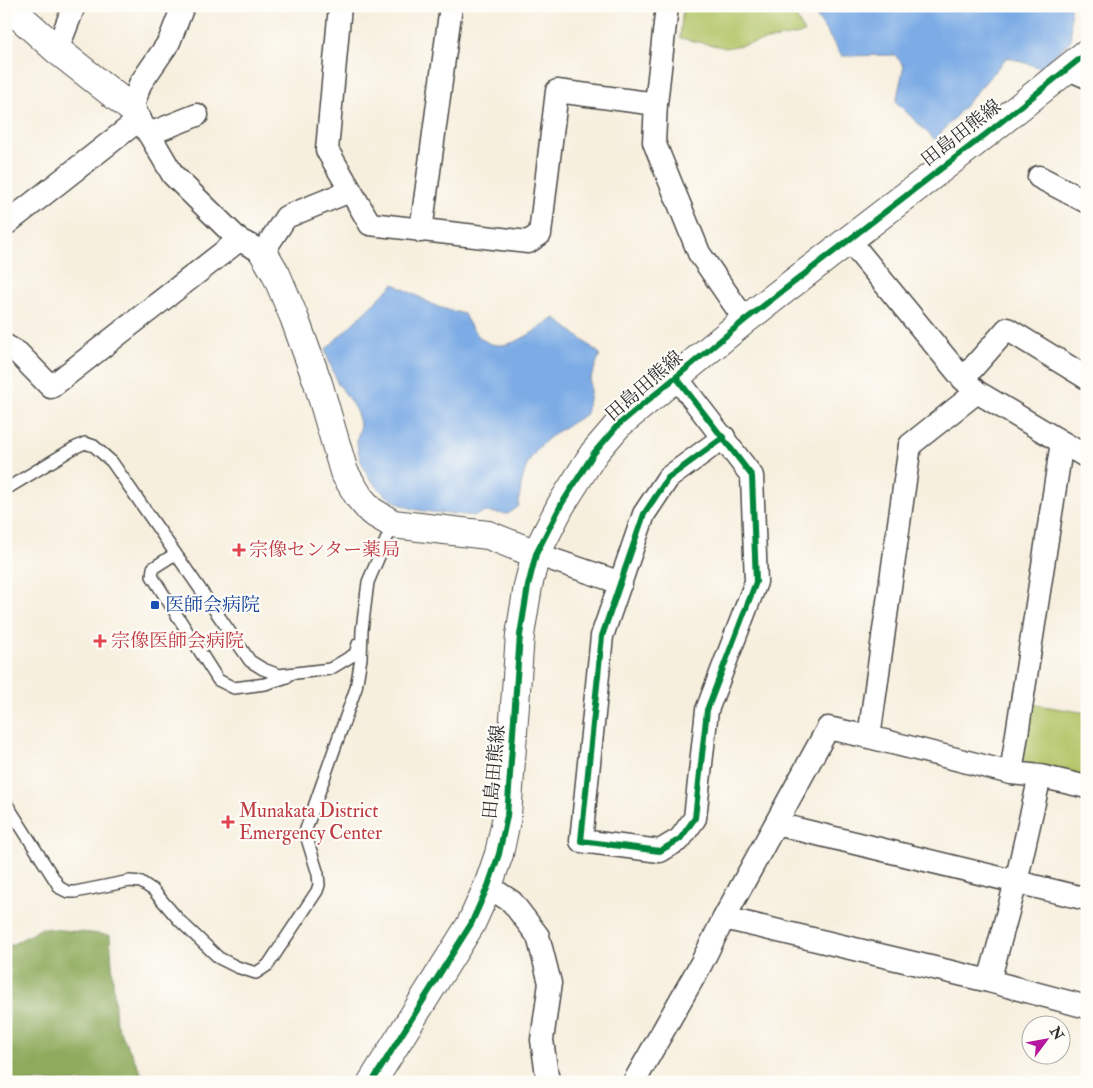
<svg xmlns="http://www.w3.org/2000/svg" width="1093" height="1088" viewBox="0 0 1093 1088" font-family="'IM FELL Double Pica','Noto Serif JP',serif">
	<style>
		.green { fill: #b3c568; stroke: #6f784a }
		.forest { fill: #8eaa5c; stroke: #5c6a44 }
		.water { fill: #7babe5; stroke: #536b88 }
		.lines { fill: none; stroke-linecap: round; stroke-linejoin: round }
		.service-casing { stroke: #4a4846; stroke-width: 14 }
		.minor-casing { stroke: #4a4846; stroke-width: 25 }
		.tertiary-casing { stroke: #4a4846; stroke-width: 30 }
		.secondary-casing { stroke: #4a4846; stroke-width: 30 }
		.service { stroke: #fff; stroke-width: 11 }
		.minor { stroke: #fff; stroke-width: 22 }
		.tertiary { stroke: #fff; stroke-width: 28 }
		.secondary { stroke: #fff; stroke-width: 28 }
		.cycleway-casing { stroke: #fdfcf7; stroke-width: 9 }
		.cycleway { stroke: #00873e; stroke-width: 6 }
		.health-dot { fill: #e0444e; stroke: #fdfcf7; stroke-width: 2 }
		.transit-dot { fill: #1a4fb4; stroke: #fdfcf7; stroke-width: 2 }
		.labels { text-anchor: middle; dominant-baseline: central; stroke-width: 4.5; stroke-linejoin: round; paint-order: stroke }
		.street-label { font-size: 19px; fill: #2b2b2b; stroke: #fdfcf7 }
		.health-label { font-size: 19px; fill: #be3a42; stroke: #fdfcf7; text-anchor: start }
		.transit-label { font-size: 19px; fill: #164399; stroke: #fdfcf7; text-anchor: start }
	</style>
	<rect width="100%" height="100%" fill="#fdfcf7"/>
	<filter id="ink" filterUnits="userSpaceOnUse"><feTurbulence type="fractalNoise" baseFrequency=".02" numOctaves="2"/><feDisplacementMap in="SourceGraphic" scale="10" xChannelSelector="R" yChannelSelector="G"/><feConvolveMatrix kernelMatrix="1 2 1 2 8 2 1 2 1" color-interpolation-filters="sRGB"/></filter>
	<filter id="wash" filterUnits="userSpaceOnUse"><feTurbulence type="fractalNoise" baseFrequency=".0096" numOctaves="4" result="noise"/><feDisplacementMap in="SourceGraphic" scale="20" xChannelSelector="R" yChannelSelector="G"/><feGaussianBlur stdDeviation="1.12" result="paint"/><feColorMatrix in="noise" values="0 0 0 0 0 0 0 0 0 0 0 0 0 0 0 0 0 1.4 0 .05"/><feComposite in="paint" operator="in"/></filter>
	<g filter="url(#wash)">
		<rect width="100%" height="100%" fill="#f7efde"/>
		<path class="green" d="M683,6H790L805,33L726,48L680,38Z
			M1031,704L1087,713V781L1024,765L1021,757Z"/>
		<path class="forest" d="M42,928L110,935L116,1023L146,1082H6V948Z"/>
		<path class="water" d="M810,6H1070L1071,40L1041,68L1007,57L935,140L896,102L904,66L895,55L842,56Z
			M394,284L438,307L464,314C489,367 519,341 555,318L600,354L590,380V394L586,414C562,429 537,441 526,468C521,480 520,495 518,507L508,514L483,512L475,516C432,511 397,517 369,477C363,468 357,453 357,441C357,436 360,431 360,427C360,412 347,397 340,386L338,385L325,350Z"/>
	</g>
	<g filter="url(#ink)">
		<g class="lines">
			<g class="service-casing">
				<path id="service" d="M6,489L74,448L85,443L94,446L112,462L250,661L263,669L279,675L330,669L355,654L358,644
					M175,554L153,568L152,576L218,680L234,688L265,684L287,677
					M6,803L60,888L68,892H75L130,881L141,882L153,890L179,920L219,958L237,967L256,973L268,965L317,891L319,885L318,874L305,832L356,688L361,658L362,630L368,582L393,524"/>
			</g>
			<g class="minor-casing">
				<path id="minor" d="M183,6L169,42L140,84L132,109L149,134L173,175L239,240L263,252L286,217L350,191
					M340,6L327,150L370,224L528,242L540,234L557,91L656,104
					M667,6L656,104L654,142L699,253L745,320
					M57,50L74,6
					M1066,68L1087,77
					M149,134L197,115
					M1039,177L1087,202
					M6,224L140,119
					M421,231L451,6
					M848,239L963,379L977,392L1087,457
					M6,346L18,353L51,387L239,240
					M676,377L752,476L756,582L707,710L695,818L680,839L660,851L581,841L602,636L644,514L668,478L724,437
					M963,379L1007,329L1087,378
					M536,554L621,583
					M869,737L910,445L977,392
					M1011,773L1062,442
					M776,824L1087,899
					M488,886L512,902L538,936L550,983L542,1040L548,1082
					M724,918L989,981L1087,1007
					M989,981L1016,882L1040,776
					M634,1082L701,964L724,918L828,728L869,737L1011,773L1040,776L1087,787"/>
			</g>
			<g class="tertiary-casing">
				<path id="tertiary" d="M8,6L57,50L132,109
					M263,252L276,274L294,317L318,383L344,472L359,497L371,511L393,524L488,535L536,554"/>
			</g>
			<g class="secondary-casing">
				<path id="secondary" d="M372,1082L471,924L488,886L499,854L507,816L520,635L528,586L536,554L561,505L594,453L618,425L745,320L986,134L1087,53"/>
			</g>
			<use href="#service" class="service"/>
			<use href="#minor" class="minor"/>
			<use href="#tertiary" class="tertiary"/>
			<use href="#secondary" class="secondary"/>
			<g class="cycleway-casing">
				<path id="cycleway" d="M676,377L752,476L756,582L707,710L695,818L680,839L660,851L581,841L602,636L644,514L668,478L724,437
					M372,1082L471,924L488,886L499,854L507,816L520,635L528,586L536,554L561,505L594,453L618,425L745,320L986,134L1087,53"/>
			</g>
			<use href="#cycleway" class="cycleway"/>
		</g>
	</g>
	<g class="health-dot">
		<path d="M236.5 542.5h5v5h5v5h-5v5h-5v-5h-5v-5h5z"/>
		<path d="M97.5 633.5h5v5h5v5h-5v5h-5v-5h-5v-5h5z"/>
		<path d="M225.5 814.5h5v5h5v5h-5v5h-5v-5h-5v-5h5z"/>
	</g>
	<rect class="transit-dot" x="150" y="600" width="10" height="10" rx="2.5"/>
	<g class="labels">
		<g class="street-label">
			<text transform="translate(961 133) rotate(-38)">田島田熊線</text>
			<text transform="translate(644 386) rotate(-41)">田島田熊線</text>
			<text transform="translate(494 772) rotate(-85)">田島田熊線</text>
		</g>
		<g class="health-label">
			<text x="249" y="550">宗像センター薬局</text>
			<text x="111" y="641">宗像医師会病院</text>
			<text x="239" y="811">Munakata District<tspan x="239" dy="22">Emergency Center</tspan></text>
		</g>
		<g class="transit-label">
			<text x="165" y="605">医師会病院</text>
		</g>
	</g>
	<rect width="1093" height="1088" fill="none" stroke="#fdfcf7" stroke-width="25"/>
	<g transform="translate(1046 1040) rotate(58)"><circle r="24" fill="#fdfcf7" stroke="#a9a8a5"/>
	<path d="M0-4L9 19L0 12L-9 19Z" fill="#b5179e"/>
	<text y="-8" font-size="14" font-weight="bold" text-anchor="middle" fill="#2b2b2b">N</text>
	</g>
</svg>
